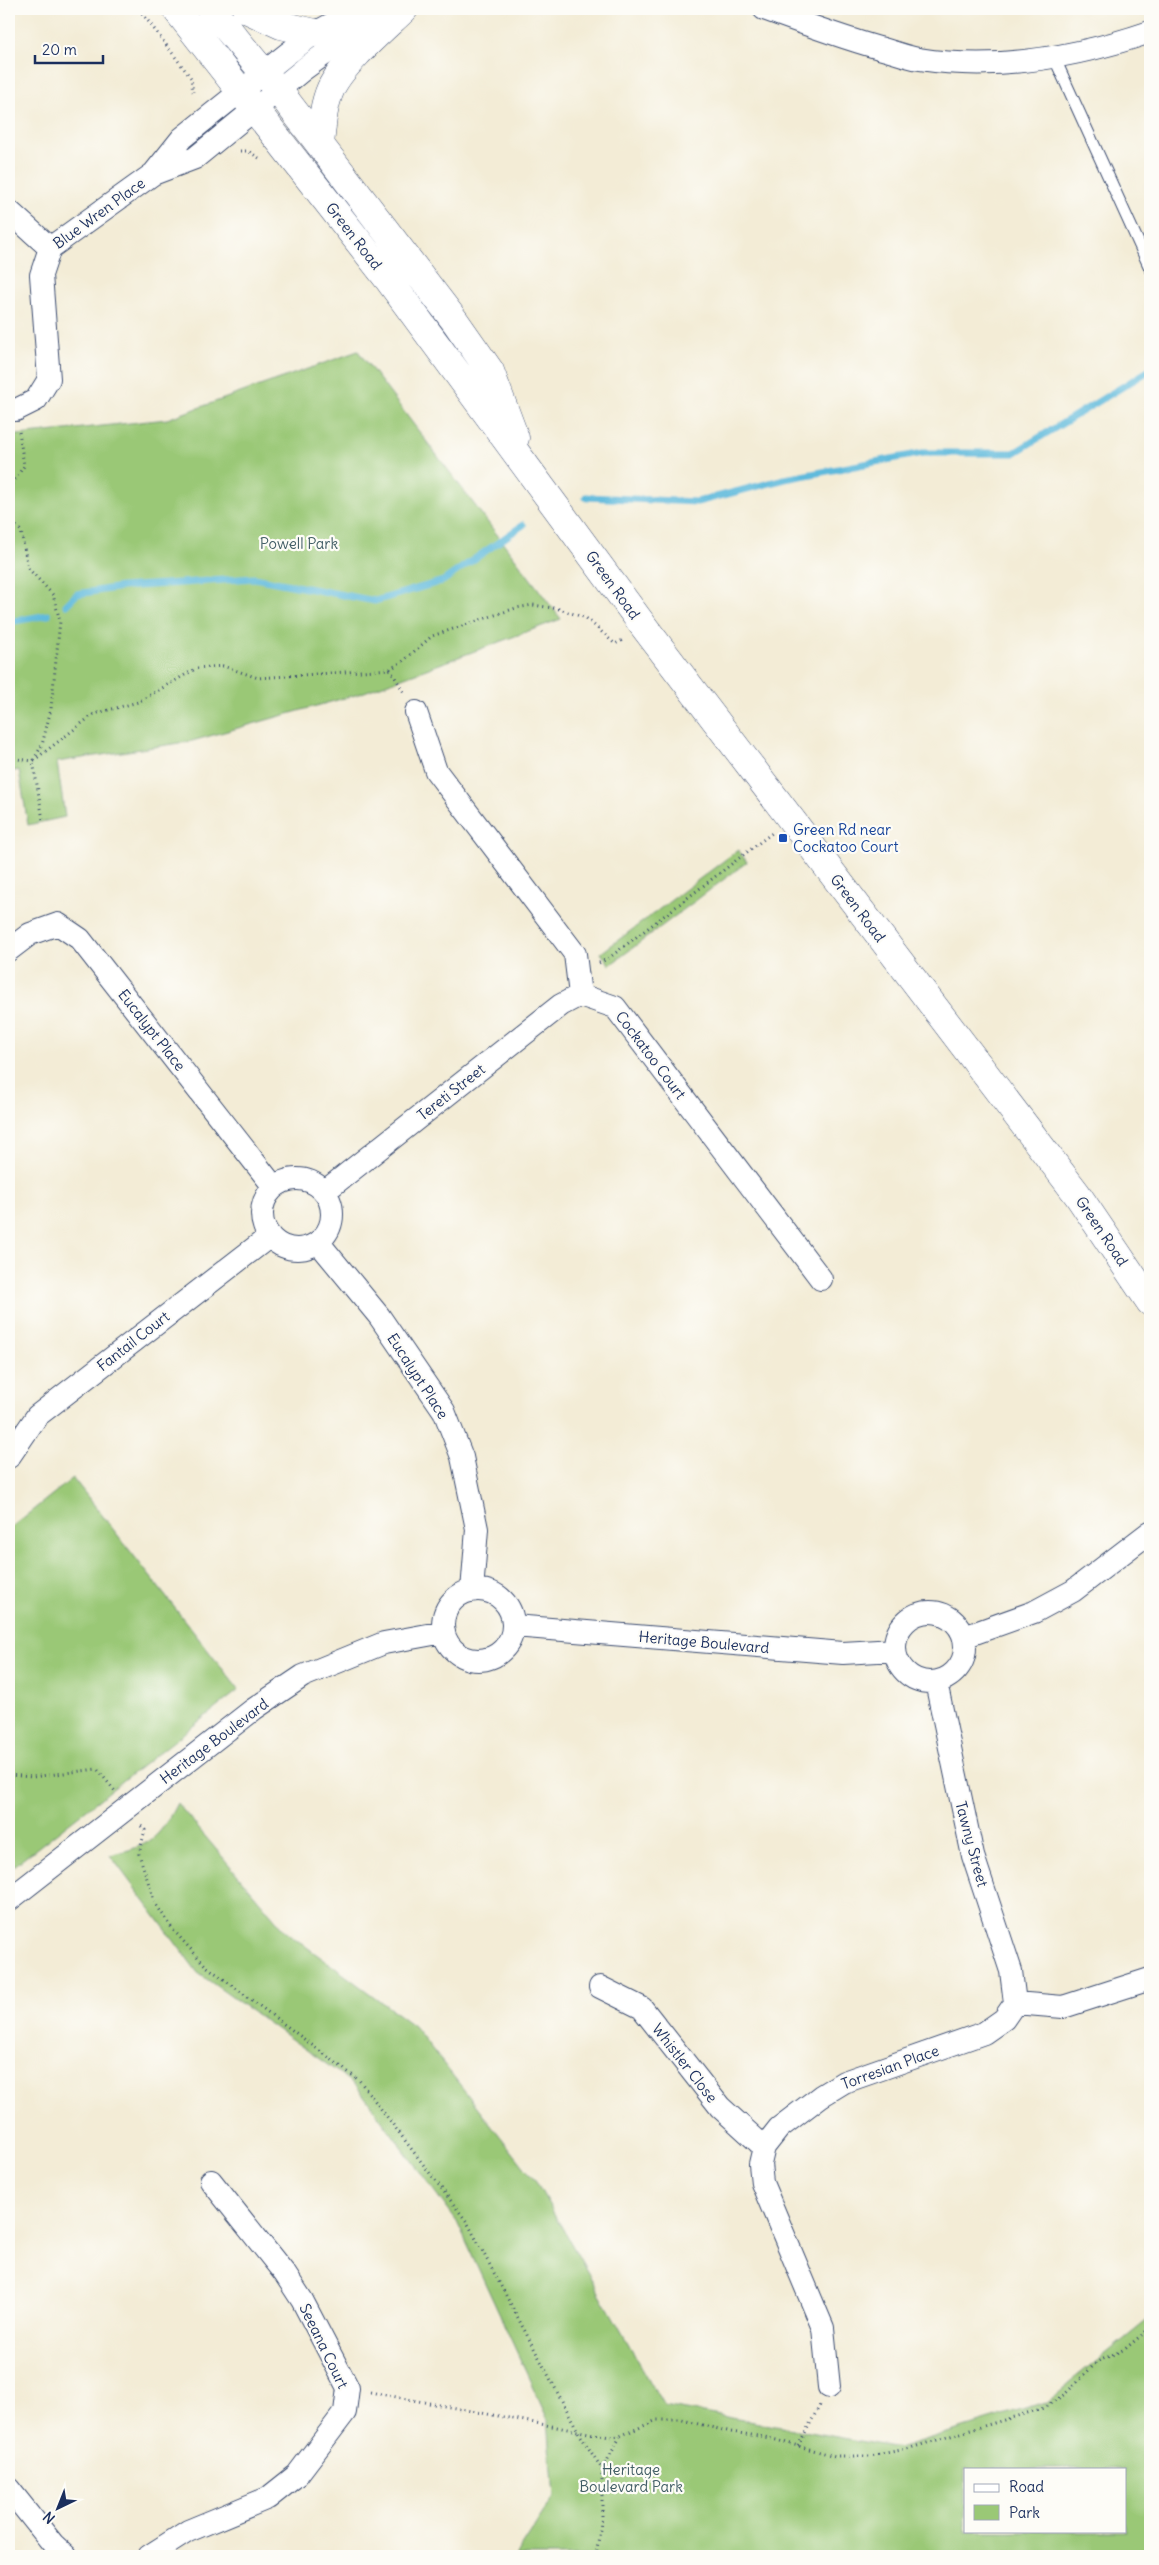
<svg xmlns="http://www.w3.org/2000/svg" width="1159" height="2565" viewBox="0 0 1159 2565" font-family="Delius,sans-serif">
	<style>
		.green { fill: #9ac876; stroke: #5a7c6a; fill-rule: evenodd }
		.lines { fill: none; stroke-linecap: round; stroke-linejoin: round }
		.stream { stroke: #5ebadc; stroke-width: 7 }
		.service-casing { stroke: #3b4b70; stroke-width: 13 }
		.minor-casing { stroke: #3b4b70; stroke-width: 24 }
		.tertiary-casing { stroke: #3b4b70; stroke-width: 29 }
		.path { stroke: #3b4b70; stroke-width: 3; stroke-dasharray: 1 4; stroke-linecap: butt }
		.service { stroke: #fff; stroke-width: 11 }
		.minor { stroke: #fff; stroke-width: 22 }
		.tertiary { stroke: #fff; stroke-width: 28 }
		.transit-dot { fill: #1a4fb4; stroke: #fdfcf7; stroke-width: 2 }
		.labels { text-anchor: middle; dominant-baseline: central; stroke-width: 4.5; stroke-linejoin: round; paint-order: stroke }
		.street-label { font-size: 15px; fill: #1b2f5e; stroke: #fdfcf7 }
		.park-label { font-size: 15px; fill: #415d65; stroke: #fdfcf7 }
		.transit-label { font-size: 15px; fill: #164399; stroke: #fdfcf7; text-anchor: start }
	</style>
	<rect width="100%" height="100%" fill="#fdfcf7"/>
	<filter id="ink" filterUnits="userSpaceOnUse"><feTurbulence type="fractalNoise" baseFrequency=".02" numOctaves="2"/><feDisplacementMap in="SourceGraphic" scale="10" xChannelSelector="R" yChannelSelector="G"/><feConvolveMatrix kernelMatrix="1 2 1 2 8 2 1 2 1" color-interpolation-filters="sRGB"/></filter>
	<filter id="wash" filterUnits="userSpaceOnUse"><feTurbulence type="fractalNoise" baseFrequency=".0096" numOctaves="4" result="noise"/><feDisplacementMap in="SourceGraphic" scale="20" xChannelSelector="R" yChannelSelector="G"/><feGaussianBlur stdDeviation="1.12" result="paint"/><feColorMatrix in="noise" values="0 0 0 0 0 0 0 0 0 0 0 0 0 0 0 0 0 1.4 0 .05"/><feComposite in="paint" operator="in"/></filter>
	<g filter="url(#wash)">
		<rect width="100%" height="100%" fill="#f3ecd6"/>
		<path class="green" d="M358,351L561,619L359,694L192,741L57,762L65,817L28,825L19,770L9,772V436L167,419Z
			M738,850L747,862L610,965L601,953Z
			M73,1478L239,1690L9,1870V1529Z
			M177,1803L285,1931L414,2026L536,2182L664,2406L898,2448L1045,2403L1150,2318V2556H516L554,2497L548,2420L457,2222L356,2085L198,1973L110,1855C151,1845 158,1840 177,1803ZM965,2469H1125V2531H965Z"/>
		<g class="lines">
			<path class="stream" d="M586,497L697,502L785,479L923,453H1014L1150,370
				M66,605L77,594L122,587L254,578L375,601L443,581L523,525
				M9,622L48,615"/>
		</g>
	</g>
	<g filter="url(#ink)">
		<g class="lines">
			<g class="service-casing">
				<path id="service" d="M1054,57L1150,268"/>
			</g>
			<g class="minor-casing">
				<path id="minor" d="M764,9C802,23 840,37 879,48C892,51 906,57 919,59C996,71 1077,57 1150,32
					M154,173L182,138L287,54L315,33L348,15L377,10
					M9,211L50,248
					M9,410H16L36,400L49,379L41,275L50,248L153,174L195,158L304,69L356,31L380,9
					M416,712L436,771L575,954L580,995L615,1007L821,1279
					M9,950L30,934L58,924L80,939L274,1187
					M262 1214a35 35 0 1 1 70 0a35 35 0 1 1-70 0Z
					M324,1192L561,1005L580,995
					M318,1242L379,1316L444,1411L462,1457L477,1529L472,1591
					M9,1457L37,1416L270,1236
					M443 1625a35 35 0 1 1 70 0a35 35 0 1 1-70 0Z
					M895 1647a35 35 0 1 1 70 0a35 35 0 1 1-70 0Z
					M514,1626L843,1653L895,1650
					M964,1637L1034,1612L1073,1591L1150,1532
					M936,1682L973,1856L1011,1971L1015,2003
					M9,1900L254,1709L303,1676L384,1643L444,1632
					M600,1987L642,2008L720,2107L764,2147
					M829,2387L823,2328L762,2183L760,2164L764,2147L779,2128L821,2096L844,2082L984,2033L1004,2019L1015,2003L1063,2007L1150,1979
					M9,2489L53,2544L66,2556
					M149,2556L188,2531L268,2498L297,2475L345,2412L348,2388L302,2300L285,2274L211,2181"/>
			</g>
			<g class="tertiary-casing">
				<path id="tertiary" d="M176,9L388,279L645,628L1077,1194L1150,1302
					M211,9L278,90L455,321L490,371L515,438
					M246,9L281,25L315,33
					M320,145C322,125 323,106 331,88C343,63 383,29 404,9"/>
			</g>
			<path class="path" d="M139,9L191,78L193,92
				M240,151H248L259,158
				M9,488L24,466L19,431
				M9,519L21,531L28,568L53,595L60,621L51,709L42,745L33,761L43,820
				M390,669L405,694
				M9,758L33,761L94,714L138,702L197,668L223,666L258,678L390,669L402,662L432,636L516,608L533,605L559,609L586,618L615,644L623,640
				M599,963L609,958L772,833
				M9,1775L32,1777L97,1769L115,1791
				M141,1826L145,1830L139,1854L155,1903L174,1931L206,1966L359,2080L467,2222L579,2433L602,2469V2516L596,2556
				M370,2392L610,2437L620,2436L657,2420H682L731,2432L765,2437L835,2456H870L907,2449L1044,2408L1065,2394L1097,2362L1125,2349L1150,2328
				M798,2446L820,2405
				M603,2468L620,2437"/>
			<use href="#service" class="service"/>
			<use href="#minor" class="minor"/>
			<use href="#tertiary" class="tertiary"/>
		</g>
	</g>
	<rect class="transit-dot" x="778" y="833" width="10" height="10" rx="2.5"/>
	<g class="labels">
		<g class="street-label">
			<text transform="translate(99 213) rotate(-36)">Blue Wren Place</text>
			<text transform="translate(354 236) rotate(52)">Green Road</text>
			<text transform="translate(613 585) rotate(54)">Green Road</text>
			<text transform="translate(858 908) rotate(53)">Green Road</text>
			<text transform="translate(152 1030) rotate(52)">Eucalypt Place</text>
			<text transform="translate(651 1055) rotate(53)">Cockatoo Court</text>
			<text transform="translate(451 1092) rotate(-38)">Tereti Street</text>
			<text transform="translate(1102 1231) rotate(56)">Green Road</text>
			<text transform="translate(133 1341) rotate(-38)">Fantail Court</text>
			<text transform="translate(418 1376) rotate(57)">Eucalypt Place</text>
			<text transform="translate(704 1642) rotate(5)">Heritage Boulevard</text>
			<text transform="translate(214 1741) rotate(-37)">Heritage Boulevard</text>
			<text transform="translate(972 1844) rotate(75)">Tawny Street</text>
			<text transform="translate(685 2063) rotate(52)">Whistler Close</text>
			<text transform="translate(890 2067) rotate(-20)">Torresian Place</text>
			<text transform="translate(324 2346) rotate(64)">Seeana Court</text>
		</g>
		<g class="park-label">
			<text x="299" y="543">Powell Park</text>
			<text x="631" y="2469">Heritage<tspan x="631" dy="17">Boulevard Park</tspan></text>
		</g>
		<g class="transit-label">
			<text x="793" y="829">Green Rd near<tspan x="793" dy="17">Cockatoo Court</tspan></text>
		</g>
	</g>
	<rect width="1159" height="2565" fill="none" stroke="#fdfcf7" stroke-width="30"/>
	<rect x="964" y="2468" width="162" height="65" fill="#fdfcf7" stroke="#a3aaba"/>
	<rect x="974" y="2484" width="25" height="8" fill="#ffffff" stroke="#a3aaba"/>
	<text x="1009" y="2492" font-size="15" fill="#1b2f5e">Road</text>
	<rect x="974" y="2505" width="25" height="15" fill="#9ac876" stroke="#a3aaba"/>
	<text x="1009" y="2518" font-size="15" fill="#1b2f5e">Park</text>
	<g transform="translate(58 2508) rotate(223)" stroke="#fdfcf7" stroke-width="4" paint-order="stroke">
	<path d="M0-4L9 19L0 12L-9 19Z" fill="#1b2f5e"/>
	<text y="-8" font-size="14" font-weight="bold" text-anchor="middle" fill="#1b2f5e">N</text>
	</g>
	<path d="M35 55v8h68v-8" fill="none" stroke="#1b2f5e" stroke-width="2.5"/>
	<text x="42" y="55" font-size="15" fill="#1b2f5e" stroke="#fdfcf7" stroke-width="4" paint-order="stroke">20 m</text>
</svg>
